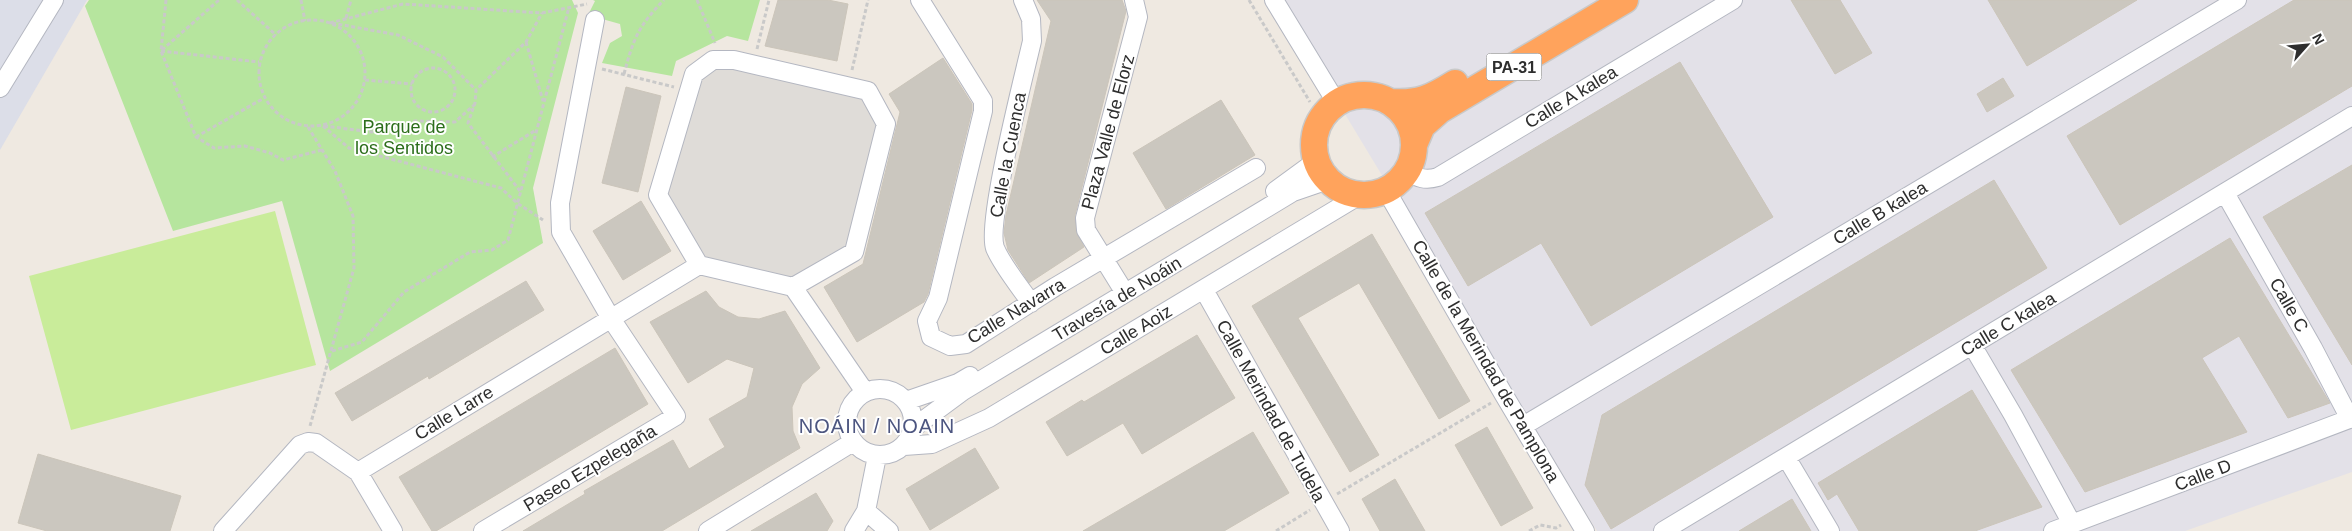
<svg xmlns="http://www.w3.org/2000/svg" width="2352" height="531" viewBox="0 0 2352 531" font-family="Arial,sans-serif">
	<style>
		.industrial { fill: #e3e1e8 }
		.airport { fill: #dcdee8 }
		.green { fill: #b6e59e }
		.pitch { fill: #c9ec9a }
		.plaza { fill: #dfdcd8 }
		.building { fill: #cbc7bf; stroke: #cbc5ba }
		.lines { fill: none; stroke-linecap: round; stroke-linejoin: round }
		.minor-casing { stroke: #b4b7c1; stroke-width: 20 }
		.highway-casing { stroke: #c9c9c9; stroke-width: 29 }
		.path { stroke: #c9c9c9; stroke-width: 3; stroke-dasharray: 4 2.5; stroke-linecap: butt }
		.minor { stroke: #fff; stroke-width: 18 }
		.highway { stroke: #ffa35c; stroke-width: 26 }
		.labels { text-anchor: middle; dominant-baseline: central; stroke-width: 4; stroke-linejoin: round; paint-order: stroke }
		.shield { fill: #fff; stroke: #6d6d6d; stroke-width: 1 }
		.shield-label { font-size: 16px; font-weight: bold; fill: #2e2e2e }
		.street-label { font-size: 18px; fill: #2e2e2e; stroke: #fff }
		.park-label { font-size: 18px; fill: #2c6e1b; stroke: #fff }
		.quarter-label { font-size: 20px; letter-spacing: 1px; fill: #4d5680; stroke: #fff }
	</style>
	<rect width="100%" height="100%" fill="#efe9e1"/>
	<path class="industrial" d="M1276,0H2352V472L2185,531H1597Z"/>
	<path class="airport" d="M0,0H87L0,150Z"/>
	<path class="green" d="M89,0H572L578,13L533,188L543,243L330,371L282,201L173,231L85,6Z
		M593,0H760L748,41L727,36L676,61L672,76L602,63L610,43L622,36L620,24L588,15L595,1Z"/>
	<path class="pitch" d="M275,211L316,365L71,430L29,276Z"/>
	<path class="plaza" d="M713,60L868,91L886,124L854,252L793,287L699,265L658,195L694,74Z"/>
	<path class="building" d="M778,0H828L848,4L837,61L765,46Z
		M1037,0H1122L1126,11L1075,215L1076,231L1084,247L1029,283L1008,250L1004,233L1006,215L1051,21Z
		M1791,0H1840L1872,53L1835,74Z
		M1988,0H2137L2027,66Z
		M2294,0H2352V86L2120,225L2067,136Z
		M943,58L972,104V110L928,294L924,302L857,342L824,287L863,264L900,112L889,94Z
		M1680,62L1773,217L1591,326L1541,243L1468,286L1425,213Z
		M2003,78L2014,96L1987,112L1977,94Z
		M626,87L661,96L638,192L602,183Z
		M1221,100L1255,155L1166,209L1133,153Z
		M2352,165V365L2263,217Z
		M1994,180L2047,268L1611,529L1585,485L1602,415Z
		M641,201L671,251L623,280L593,231Z
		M1372,234L1470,401L1439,419L1359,283L1298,318L1379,455L1350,472L1252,306Z
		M2230,238L2330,403L2288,418L2239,336L2202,358L2247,432L2085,492L2011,370Z
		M526,281L544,310L429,379L428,376L352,421L335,393Z
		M706,291L719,307L738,317L759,319L785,311L820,368L802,384L792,407L793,431L800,448L662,531H523L585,494L584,491L673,440L689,469L725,447L709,419L747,397L754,368L727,359L688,383L650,322Z
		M1197,335L1235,398L1142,454L1123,423L1067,456L1046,422L1082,400L1084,402Z
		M615,348L648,404L436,531H432L399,477Z
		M1972,390L2042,507L1975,531H1859L1837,494L1828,500L1818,483Z
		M1487,427L1533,508L1501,526L1455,445Z
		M1253,432L1289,493L1224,531H1083Z
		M975,448L999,488L930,530L906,489Z
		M38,454L181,496L170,531H47L18,523Z
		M1395,479L1425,531H1380L1362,499Z
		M816,493L833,521L827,531H751Z
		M1792,499L1811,531H1739Z"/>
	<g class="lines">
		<g class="minor-casing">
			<path id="minor" d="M920,0L983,101V111L938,298L927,321L931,337L950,346L966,344L1055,287L1256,168
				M1023,0L1031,19L1032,41C1024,76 986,223 995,248C1002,265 1020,287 1031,303
				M1274,0L1336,102
				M0,88L54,0
				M1406,171C1418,178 1425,181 1438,177L1733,0
				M1386,190L1504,395L1585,531
				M1275,191L1316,161
				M2225,193L2313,348L2350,419
				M699,265L658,195L694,74L713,60H734L868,91L886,124L854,252L793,287
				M1120,285L1086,230L1085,218L1138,17L1134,0
				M1204,290L1340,531
				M1972,345L2013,415L2072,524
				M847 422a33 33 0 1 1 66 0a33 33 0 1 1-66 0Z
				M906,401L958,383L970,376
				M1523,426L2237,0
				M913,428L963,391L1293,192L1328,180
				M904,446L932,444L989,418L1360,195
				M1786,457L1830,531
				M358,472L699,265L793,287L865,392
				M866,511L889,531
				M223,531L300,445L308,442L316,443L358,472L393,531
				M483,531L676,416L610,317L561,232L560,203L595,20
				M708,531L853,442
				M854,531L866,511L877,456
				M1663,531L2352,116
				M2053,531L2352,418"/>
		</g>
		<g class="highway-casing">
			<path id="highway" d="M1314 145a50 50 0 1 1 100 0a50 50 0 1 1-100 0Z
				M1391,102C1419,104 1431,98 1455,83
				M1414,145L1422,126L1440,110L1625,0"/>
		</g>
		<path class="path" d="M166,0L161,51L196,137L214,148L245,146L270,153L283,160L322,150
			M237,0L276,35
			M301,0L305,21
			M697,0L715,43
			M1249,0L1310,102
			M346,18L351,0
			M259 73a53 53 0 1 1 106 0a53 53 0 1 1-106 0Z
			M330,23L403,4L542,13L587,4
			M332,23L398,35L443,57L476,90
			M526,42L543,101
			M757,49L769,0
			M162,50L219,0
			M161,51L259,62
			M411 90a22 22 0 1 1 44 0a22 22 0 1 1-44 0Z
			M602,69L674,87
			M852,70L868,0
			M624,74C633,40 638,26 664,0
			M365,80L412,84
			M323,126L349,148L501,188L517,203L543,220
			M324,126L372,132L415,121L455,122L474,105
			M308,127L335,171L353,216L354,268L310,426
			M196,137L264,98
			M492,157L536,130
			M520,191L468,123L475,103L476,90L526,42L542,13
			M332,351L362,342L404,292L470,252L492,250L508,240L569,7
			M1337,494L1491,403
			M1276,531L1310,510
			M1529,531L1540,525L1556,528L1561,525"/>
		<use href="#minor" class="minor"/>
		<use href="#highway" class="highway"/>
	</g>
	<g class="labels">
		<rect class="shield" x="1486.5" y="53.5" width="55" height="27" rx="4"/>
		<g class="shield-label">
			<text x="1514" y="67">PA-31</text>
		</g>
		<g class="street-label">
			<text transform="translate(1571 97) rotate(-31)">Calle A kalea</text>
			<text transform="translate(1108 132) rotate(-75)">Plaza Valle de Elorz</text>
			<text transform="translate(1008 155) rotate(-79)">Calle la Cuenca</text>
			<text transform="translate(1880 213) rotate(-31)">Calle B kalea</text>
			<text transform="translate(1117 299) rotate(-31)">Travesía de Noáin</text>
			<text transform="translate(2289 305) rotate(60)">Calle C</text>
			<text transform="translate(1016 311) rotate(-31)">Calle Navarra</text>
			<text transform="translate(2008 324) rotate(-31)">Calle C kalea</text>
			<text transform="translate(1136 330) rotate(-31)">Calle Aoiz</text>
			<text transform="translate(1486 361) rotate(60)">Calle de la Merindad de Pamplona</text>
			<text transform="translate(1271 411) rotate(61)">Calle Merindad de Tudela</text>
			<text transform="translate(454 413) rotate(-31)">Calle Larre</text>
			<text transform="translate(590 468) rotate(-31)">Paseo Ezpelegaña</text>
			<text transform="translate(2203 475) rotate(-21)">Calle D</text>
		</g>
		<g class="park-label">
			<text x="404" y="127">Parque de<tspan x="404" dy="21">los Sentidos</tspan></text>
		</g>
		<g class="quarter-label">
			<text x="877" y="426">NOÁIN / NOAIN</text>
		</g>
	</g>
	<g transform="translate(2307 45) rotate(63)" stroke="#ffffff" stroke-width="4" paint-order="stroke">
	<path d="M0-4L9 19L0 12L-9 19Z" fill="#2e2e2e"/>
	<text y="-8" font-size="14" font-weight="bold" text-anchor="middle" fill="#2e2e2e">N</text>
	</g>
</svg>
